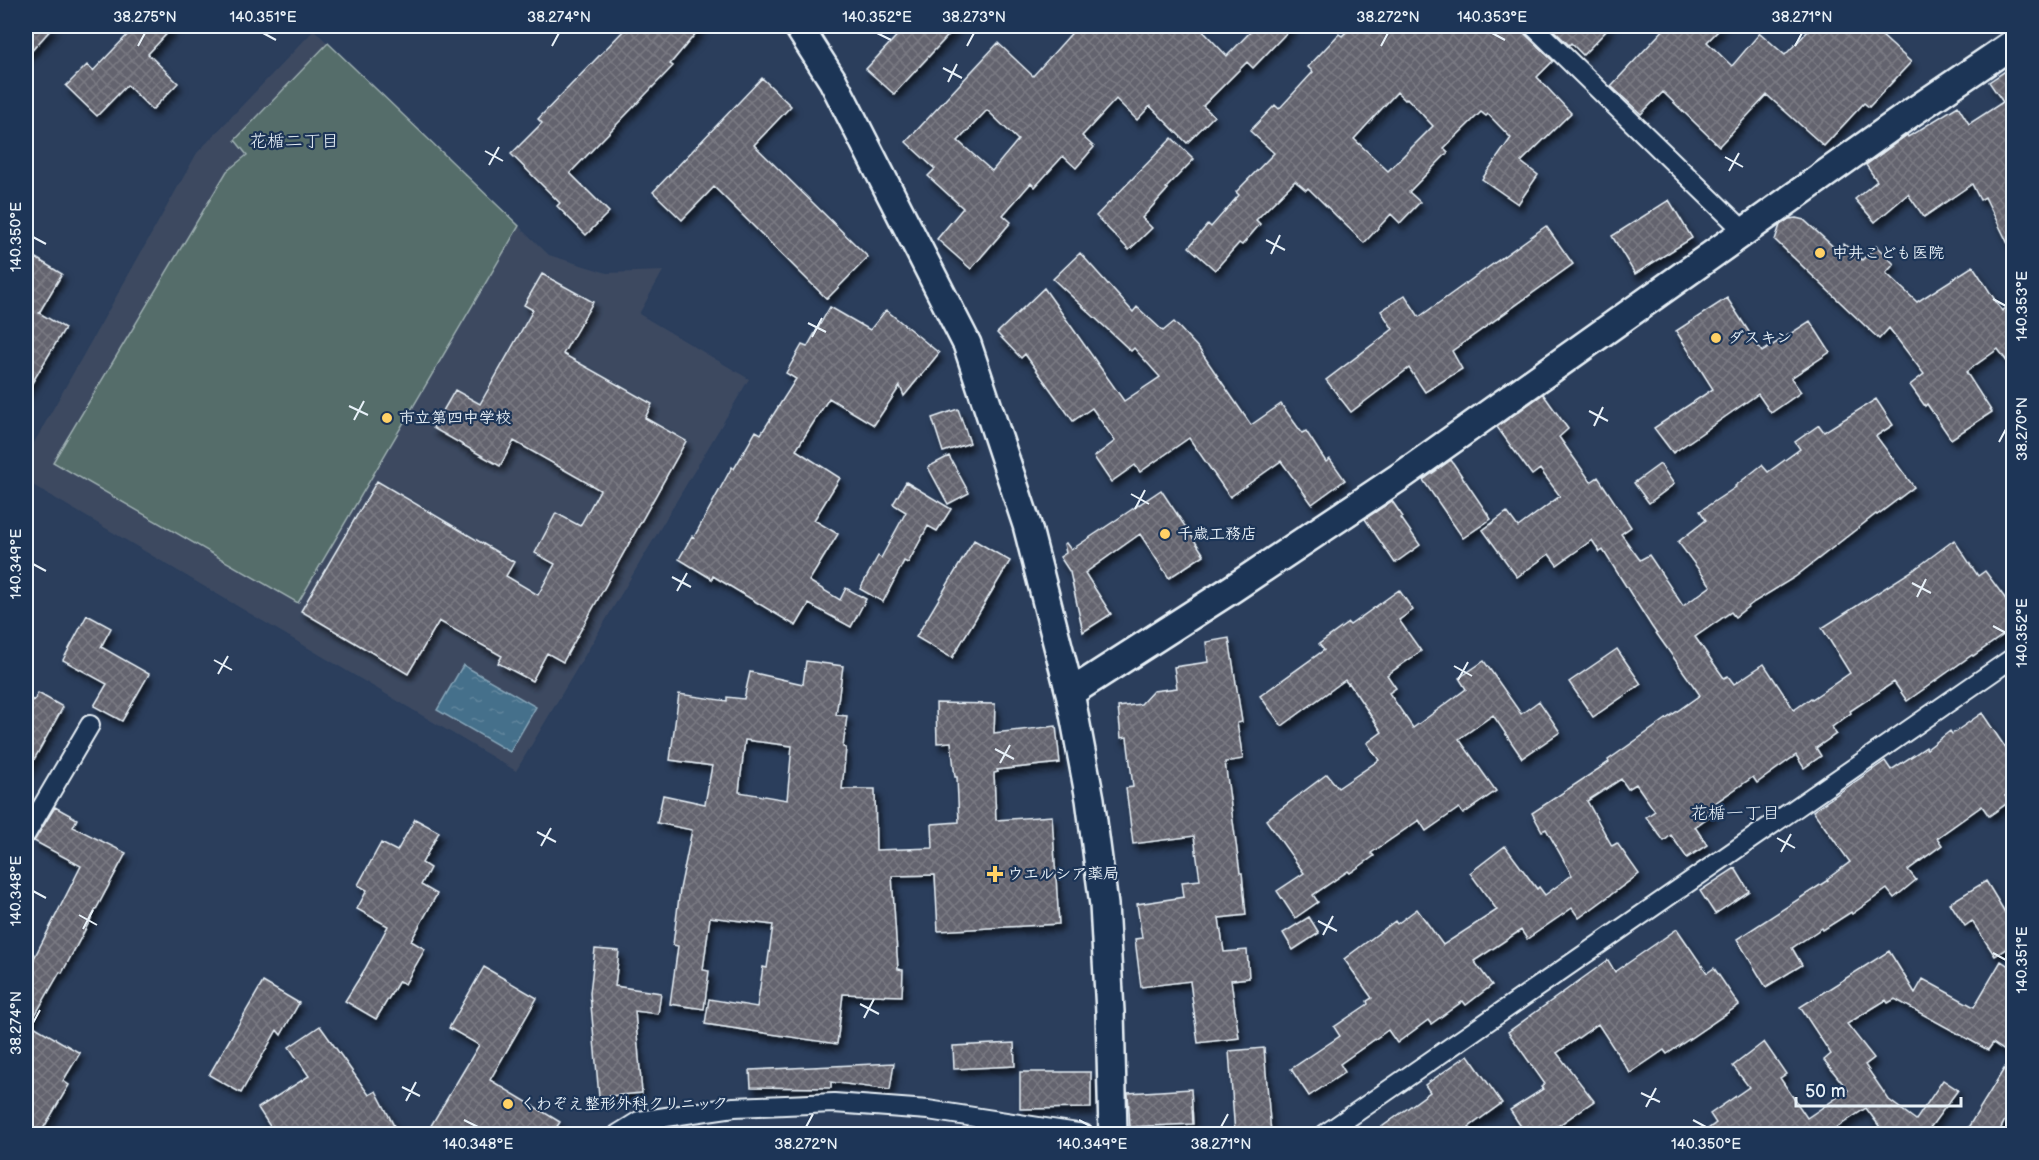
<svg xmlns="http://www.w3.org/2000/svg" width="2039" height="1160" viewBox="0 0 2039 1160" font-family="'Balsamiq Sans','Klee One',sans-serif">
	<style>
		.built { fill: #3c4961 }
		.green { fill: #546d6a; stroke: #9eafb1; stroke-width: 1.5 }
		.water { fill: url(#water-ripples); stroke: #86a4b7; stroke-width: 1.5 }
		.building { fill: url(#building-cross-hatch); stroke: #e8f1f8; stroke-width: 1.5; fill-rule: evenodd; filter: url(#shadow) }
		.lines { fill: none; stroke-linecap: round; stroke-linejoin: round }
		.street-casing { stroke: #e8f1f8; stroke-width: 22 }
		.secondary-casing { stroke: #e8f1f8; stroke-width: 32 }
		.street { stroke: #1d3557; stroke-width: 18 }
		.secondary { stroke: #1d3557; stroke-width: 27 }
		.ticks { fill: none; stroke: #e8f1f8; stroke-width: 2 }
		.poi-dot { fill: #ffd166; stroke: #1d3557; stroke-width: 2 }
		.labels { text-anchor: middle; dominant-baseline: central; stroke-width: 4.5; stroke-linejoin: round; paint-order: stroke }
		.poi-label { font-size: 16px; font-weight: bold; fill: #e8f1f8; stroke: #1d3557; text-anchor: start }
		.neighbourhood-label { font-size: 18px; fill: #e8f1f8; stroke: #1d3557 }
		.neatline { fill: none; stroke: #e8f1f8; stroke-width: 2 }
		.ticks-label { font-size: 15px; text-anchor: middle; fill: #e8f1f8 }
	</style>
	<defs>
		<pattern id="water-ripples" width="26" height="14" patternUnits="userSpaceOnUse" patternTransform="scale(1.5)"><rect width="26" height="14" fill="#45708b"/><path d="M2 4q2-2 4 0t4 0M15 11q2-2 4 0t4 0" fill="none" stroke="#60859c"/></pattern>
		<pattern id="building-cross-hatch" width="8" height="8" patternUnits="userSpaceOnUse" patternTransform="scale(1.5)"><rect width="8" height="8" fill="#64636e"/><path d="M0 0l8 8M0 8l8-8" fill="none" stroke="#7a7a83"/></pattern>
		<filter id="shadow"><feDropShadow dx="3.5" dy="6" stdDeviation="3" flood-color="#0009"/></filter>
	</defs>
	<rect width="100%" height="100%" fill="#2b3e5c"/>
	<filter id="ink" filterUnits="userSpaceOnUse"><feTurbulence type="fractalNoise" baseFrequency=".0167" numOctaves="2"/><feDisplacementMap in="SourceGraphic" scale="12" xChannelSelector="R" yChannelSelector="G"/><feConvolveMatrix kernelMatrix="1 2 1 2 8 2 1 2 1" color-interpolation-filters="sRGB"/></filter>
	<g filter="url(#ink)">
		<path class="built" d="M314,30L549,255L607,273L663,271L639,314L749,379L516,771L26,481V457L197,153Z"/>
		<path class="green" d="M328,43L519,226L298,603L53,462L227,171L247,155L235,140Z"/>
		<path class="water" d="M463,665L536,707L510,752L437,710Z"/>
		<path class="building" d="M26,26H54L26,57Z
			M136,26H174L148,54L178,83L152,110L127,85L97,116L66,86L87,65L93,71Z
			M628,26H702L670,64L673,66L570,173L609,212L586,235L557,206L560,203L511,154L542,123L538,119Z
			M906,26H957L894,94L866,69Z
			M1078,26H1198L1227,56L1256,26H1293L1253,68L1247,62L1203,106L1214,116L1187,143L1150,106L1137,120L1116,99L1082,136L1094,147L1076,168L1063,156L1035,187L1031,183L1003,215L1011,222L971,269L937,239L963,208L928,176L935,169L906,142L998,43L1033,76ZM987,110L1018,140L992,171L958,141Z
			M1352,26H1522L1525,34L1553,61L1537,77L1571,113L1521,162L1538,175L1518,204L1482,179L1511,138L1488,114L1486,116L1481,112L1444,148L1448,152L1409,192L1420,202L1400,223L1391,214L1364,243L1308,188L1306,190L1295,181L1256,220L1260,224L1242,245L1239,243L1215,270L1189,247L1208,224L1211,227L1239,195L1236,192L1274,153L1250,131L1275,105L1279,109L1313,72L1308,67L1339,34L1342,36ZM1397,92L1405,100L1407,98L1433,126L1388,171L1354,139Z
			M1549,26H1611L1583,55L1571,43L1569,45Z
			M1667,26H1723L1707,42L1732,66L1760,33L1785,55L1813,26H1871L1911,62L1869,107L1864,103L1824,146L1767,95L1719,146L1663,92L1641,114L1611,86Z
			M2013,66V254L1985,197L1980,200L1972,184L1924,217L1908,194L1875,222L1855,199L1877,181L1866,165L1907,135L1908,137L1958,106L1969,124L2003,102L1989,82Z
			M762,78L791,106L754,145L868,257L827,299L714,187L682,220L653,192Z
			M1172,138L1194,159L1166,188L1168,189L1142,218L1152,228L1129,250L1096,216Z
			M1669,200L1692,238L1635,274L1612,236Z
			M1796,218L1804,220L1838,251L1844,244L1862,260L1876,246L1894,264L1886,273L1917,302L1973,266L2002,311L2013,303V370L1998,349L1966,372L1992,412L1951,439L1927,404L1925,406L1910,385L1924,374L1889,328L1879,339L1775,240L1780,225L1789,219Z
			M1546,226L1573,264L1452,351L1462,369L1425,392L1409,368L1351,412L1326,380L1393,329L1381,311L1405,295L1419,317Z
			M26,252L62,274L39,313L65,328L26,393Z
			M1080,253L1133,312L1137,307L1163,331L1174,322L1199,349L1251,425L1281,404L1302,433L1306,431L1326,462L1330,459L1345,480L1312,504L1281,461L1230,497L1189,438L1140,472L1135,465L1111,482L1094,457L1115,441L1092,408L1073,421L1025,354L1021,358L997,333L1044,288L1124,401L1160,377L1134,348L1131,351L1053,279Z
			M542,274L593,302L563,354L652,404L645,418L686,441L563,662L547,653L532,681L498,663L502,656L439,621L408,674L301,611L377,481L514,562L506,576L538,595L555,564L535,553L556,513L580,526L600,490L514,441L500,466L433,428L455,390L480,404L533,310L524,305Z
			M1727,298L1762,352L1810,321L1830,352L1791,378L1801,392L1771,413L1758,394L1673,453L1654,428L1713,389L1676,331Z
			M830,307L870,330L886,310L939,353L904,396L900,386L874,425L829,398L796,450L840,478L814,520L838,534L809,581L840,600L846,588L866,599L851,627L809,604L796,626L713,576L712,579L679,559L692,536L694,537L732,467L734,469L756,431L761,434L796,379L786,373L802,345L807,347Z
			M1543,394L1568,429L1559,437L1591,482L1598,477L1631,527L1621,534L1640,560L1649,555L1683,606L1711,586L1678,542L1706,520L1700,511L1736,487L1735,486L1762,465L1768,472L1800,449L1795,442L1819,425L1824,432L1876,399L1893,425L1876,436L1914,487L1877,515L1876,514L1795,577L1754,602L1735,617L1731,612L1695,637L1724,678L1728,676L1734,684L1764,664L1794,710L1811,698L1812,699L1850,673L1822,628L1915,569L1954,540L1978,576L1985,571L2013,609V628L1973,656L1972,655L1907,701L1894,682L1850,711L1851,713L1832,727L1836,734L1816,748L1821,756L1804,768L1796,755L1757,783L1753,777L1715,803L1719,809L1695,827L1707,845L1687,858L1671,835L1664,841L1646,817L1655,811L1636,784L1628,789L1621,779L1587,801L1612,846L1617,843L1639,874L1579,918L1572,908L1527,939L1521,930L1474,961L1492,985L1466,1005L1463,1001L1431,1024L1428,1020L1397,1043L1388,1030L1340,1064L1345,1072L1309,1096L1291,1069L1340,1036L1334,1027L1368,1004L1367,1001L1372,998L1344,959L1395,921L1397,924L1417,909L1443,945L1497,910L1470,873L1505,846L1537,889L1539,887L1545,895L1572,875L1546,829L1542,831L1532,813L1609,762L1608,760L1700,695L1652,627L1603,550L1600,552L1592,540L1557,565L1549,554L1517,577L1483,530L1507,512L1518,527L1560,496L1540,469L1532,475L1497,427Z
			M958,409L970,443L943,452L932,418Z
			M949,456L969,493L948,504L928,467Z
			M1451,460L1491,519L1463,538L1423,480Z
			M1660,464L1674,484L1649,503L1634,483Z
			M906,482L951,509L937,531L928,526L908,563L904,561L883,602L860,589L878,556L881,558L906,512L893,504Z
			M1161,490L1204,555L1169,578L1140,534L1085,573L1111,614L1083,632L1070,572L1060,557L1066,553L1064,544L1066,543L1071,550Z
			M1392,501L1403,517L1401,518L1420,545L1395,563L1365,519Z
			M974,540L1010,561L952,658L916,637Z
			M1399,590L1413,610L1399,620L1421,651L1387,675L1396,688L1389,693L1413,728L1466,689L1459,678L1484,661L1521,714L1539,701L1560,732L1522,758L1493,715L1459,739L1496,791L1463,814L1459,808L1426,831L1419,820L1371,853L1374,856L1350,873L1348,871L1313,895L1318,902L1295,918L1277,891L1304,873L1266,820L1327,774L1338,788L1379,760L1367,743L1382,732L1349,683L1348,684L1345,680L1282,726L1260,696L1324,650L1319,644L1348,623L1350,625Z
			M87,615L111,628L101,647L149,674L122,721L94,706L107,684L63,660Z
			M1229,638L1242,722L1237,723L1243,759L1225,762L1240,873H1242L1246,915L1219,918L1224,952L1247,950L1249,978L1231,980L1239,1038L1198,1043L1190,981L1141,987L1135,939L1142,938L1137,904L1184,897L1182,882L1200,880L1194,836L1133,844L1126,788L1133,787L1127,737L1121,738L1118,707L1141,704L1153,691L1177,688L1174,667L1208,662L1206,642Z
			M1617,649L1641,684L1593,717L1569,682Z
			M806,661L843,666L836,715L847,716L843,747L846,748L842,789H875L876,850L933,848L932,824L959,822L957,777H955L951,742L937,743L936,703L995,704L994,733L1056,726L1060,763L997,770L998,772L994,773L996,820L1052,816L1059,924L938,931L935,875L892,876L898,969L903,970L902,996L843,994L837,1044L705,1024L709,999L757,1007L763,967L767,968L773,925L710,917L703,970L709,971L704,1009L670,1004L678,946L673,945L680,889L692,830L657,823L663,795L705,804L712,766L670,760L679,694L727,701V697L744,699L750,672L803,684ZM745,740L792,746L787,800L739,792Z
			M38,693L63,707L26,774V696L34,701Z
			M1982,713L2013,759V790L2005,796L2009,802L1989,816L1982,806L1937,838L1942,845L1908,870L1916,880L1894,898L1887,889L1852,914L1851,912L1823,930L1822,928L1792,948L1802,965L1766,987L1737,939L1828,880L1827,879L1850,862L1813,811L1885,761L1891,770L1926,747L1927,749L1950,731L1952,734Z
			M55,807L77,819L73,827L126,853L62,973L60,972L30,1024L80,1053L63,1081L69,1085L40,1134H37L26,1128V974L81,866L34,841Z
			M415,819L439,832L422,863L430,868L421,885L437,894L411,941L425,949L405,984L399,981L376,1019L345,1001L365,969L388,926L357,909L367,890L358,885L381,843L397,851Z
			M1735,868L1749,891L1715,914L1700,891Z
			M1986,881L2006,914L2013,909V944L1995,956L1972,921L1965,926L1950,903Z
			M1309,917L1319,933L1293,950L1283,933Z
			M1677,929L1707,973L1714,968L1739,1005L1667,1054L1664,1050L1630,1073L1598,1024L1557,1053L1594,1101L1546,1134H1526L1510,1110L1543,1089L1541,1087L1545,1084L1508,1032L1608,960L1615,972Z
			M595,949L619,951L615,986L661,993L658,1014L635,1011L642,1093L599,1097L590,993Z
			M1889,951L1915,993L1923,979L1974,1007L2001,961L2013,969V1104L1998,1134H1964L2012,1056L1993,1043L1988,1050L1895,999L1888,1003L1886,1000L1847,1024L1874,1058L1865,1065L1889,1100L1916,1120L1943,1080L1958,1090L1929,1129L1936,1134H1885L1866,1108L1827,1134H1701L1716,1123L1710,1114L1749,1087L1733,1066L1764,1042L1786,1074L1780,1078L1807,1118L1848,1090L1824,1060L1831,1054L1800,1007Z
			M484,967L537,998L490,1080L560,1122L552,1134H426L479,1045L449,1028Z
			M263,982L299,1003L281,1035L277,1030L241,1093L209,1075Z
			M320,1026L369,1095L376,1091L394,1126L378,1134H275L258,1108L309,1076L289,1047Z
			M1014,1043L1015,1066L954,1069L953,1046Z
			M1264,1048L1271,1134H1235L1229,1051Z
			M1468,1055L1502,1103L1469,1127L1474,1134H1372L1430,1092L1425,1085Z
			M894,1063L890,1090L831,1082V1088L751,1087L750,1070Z
			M1020,1072H1091V1108L1020,1109Z
			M1191,1089L1193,1124L1130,1127L1128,1093Z"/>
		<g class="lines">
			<g class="street-casing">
				<path id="street" d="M1533,26L1744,231
					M26,834L90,725
					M618,1134L639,1121L734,1107L834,1103L928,1110L1084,1134
					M1325,1134L2014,657"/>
			</g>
			<g class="secondary-casing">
				<path id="secondary" d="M798,26L833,81L967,344L1027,525L1070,693L1090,799L1104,905L1110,1012L1113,1134
					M1070,693L1232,589L1404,474L1911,113L2014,43"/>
			</g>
			<use href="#street" class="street"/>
			<use href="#secondary" class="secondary"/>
		</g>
	</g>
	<path class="ticks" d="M263,33L276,40M877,33L891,40M1492,33L1505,40M138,46L145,33M552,46L559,33M967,46L974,33M1381,46L1388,33M1795,46L1802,33M943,68L962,78M948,82L957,64M485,151L503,161M1725,157L1743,167M489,165L499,147M1729,171L1739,153M33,237L46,244M1266,240L1285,250M1271,254L1280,235M1993,299L2006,306M808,323L826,332M812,337L822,318M349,406L368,415M1589,411L1608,421M354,420L364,401M1594,426L1603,407M1999,442L2006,429M1131,494L1149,504M1135,509L1145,490M33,564L46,571M672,577L691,587M1912,583L1931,593M677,591L687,573M1917,597L1926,579M1993,626L2006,633M214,660L232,670M1454,666L1472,676M218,674L228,656M1458,680L1468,662M995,749L1014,759M1000,763L1010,745M537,832L556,842M1777,838L1795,848M541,846L551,828M1781,852L1791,834M33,891L46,898M79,915L97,925M1318,921L1337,931M83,929L93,910M1323,935L1333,916M1993,953L2006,960M860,1004L879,1014M864,1018L874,999M33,1023L40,1010M402,1087L420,1096M1641,1093L1660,1102M406,1101L416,1082M1646,1107L1656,1088M464,1120L478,1127M1079,1120L1092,1127M1693,1120L1706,1127M806,1127L813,1114M1221,1127L1228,1114"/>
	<g class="poi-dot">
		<circle cx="1820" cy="253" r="6"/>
		<circle cx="1716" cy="338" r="6"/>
		<circle cx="387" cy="418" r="6"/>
		<circle cx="1165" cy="534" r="6"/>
		<path d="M992 865h6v6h6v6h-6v6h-6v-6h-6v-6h6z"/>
		<circle cx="508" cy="1104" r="6"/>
	</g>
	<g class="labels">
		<g class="poi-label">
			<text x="1832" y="253">中井こども医院</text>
			<text x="1728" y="338">ダスキン</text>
			<text x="399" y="418">市立第四中学校</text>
			<text x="1177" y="534">千歳工務店</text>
			<text x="1007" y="874">ウエルシア薬局</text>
			<text x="520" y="1104">くわぞえ整形外科クリニック</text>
		</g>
		<g class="neighbourhood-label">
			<text x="294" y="141">花楯二丁目</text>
			<text x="1735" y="813">花楯一丁目</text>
		</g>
	</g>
	<rect width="2039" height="1160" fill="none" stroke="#1d3557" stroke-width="66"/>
	<path d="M1796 1097v9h165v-9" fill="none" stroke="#e8f1f8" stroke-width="3"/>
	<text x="1805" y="1097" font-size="18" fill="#e8f1f8" stroke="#1d3557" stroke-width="4.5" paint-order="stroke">50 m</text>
	<rect x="33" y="33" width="1973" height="1094" class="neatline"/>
	<g class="ticks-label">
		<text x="145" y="22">38.275°N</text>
		<text x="263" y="22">140.351°E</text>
		<text x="559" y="22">38.274°N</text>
		<text x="877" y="22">140.352°E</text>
		<text x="974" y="22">38.273°N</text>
		<text x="1388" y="22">38.272°N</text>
		<text x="1492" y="22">140.353°E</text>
		<text x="1802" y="22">38.271°N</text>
		<text transform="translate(16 237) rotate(-90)" y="5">140.350°E</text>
		<text transform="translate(2022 306) rotate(-90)" y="5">140.353°E</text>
		<text transform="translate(2022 429) rotate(-90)" y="5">38.270°N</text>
		<text transform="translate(16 564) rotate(-90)" y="5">140.349°E</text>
		<text transform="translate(2022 633) rotate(-90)" y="5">140.352°E</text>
		<text transform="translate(16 891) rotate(-90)" y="5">140.348°E</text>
		<text transform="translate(2022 960) rotate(-90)" y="5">140.351°E</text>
		<text transform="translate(16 1023) rotate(-90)" y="5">38.274°N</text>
		<text x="478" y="1149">140.348°E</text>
		<text x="806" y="1149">38.272°N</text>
		<text x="1092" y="1149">140.349°E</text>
		<text x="1221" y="1149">38.271°N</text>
		<text x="1706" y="1149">140.350°E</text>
	</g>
</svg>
